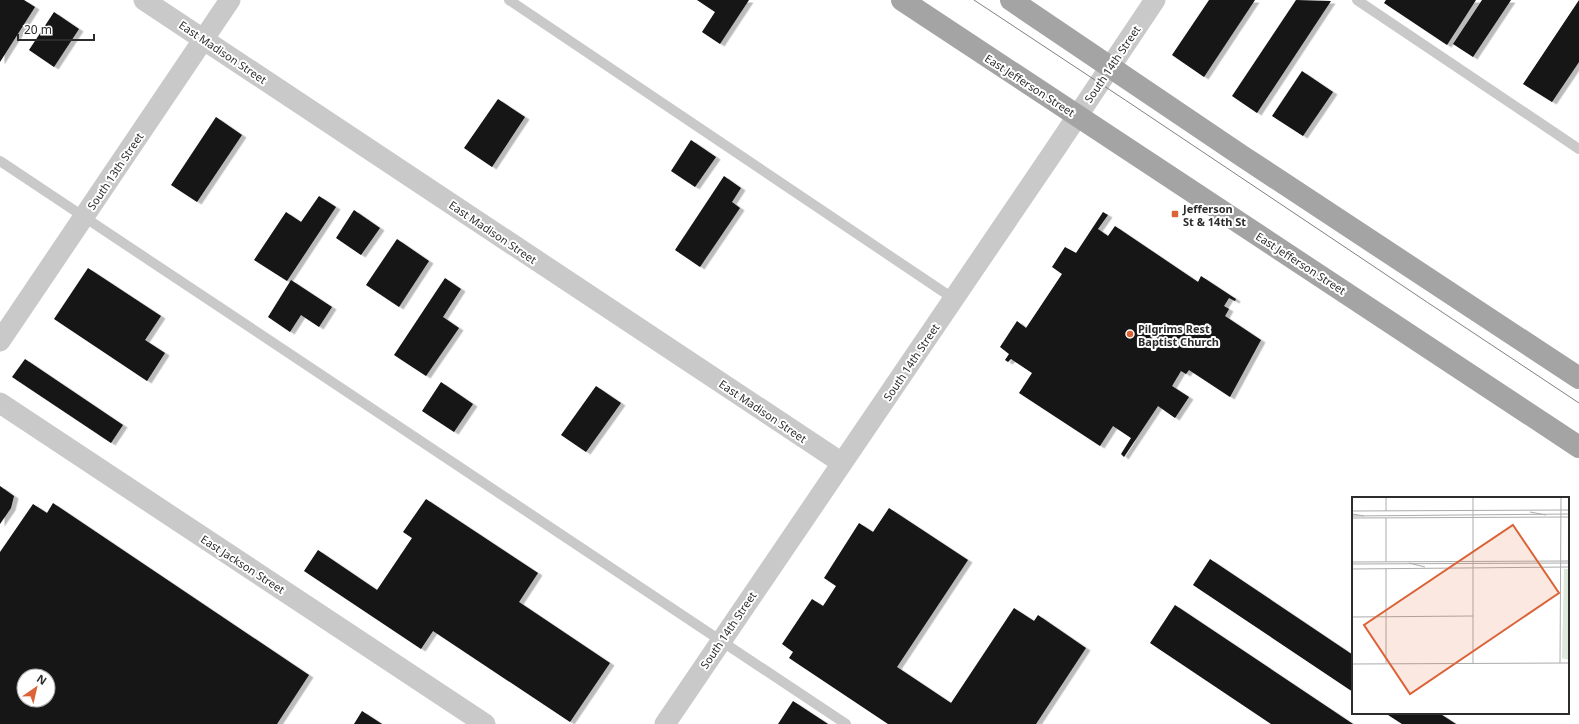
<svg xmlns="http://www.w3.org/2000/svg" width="1579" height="724" viewBox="0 0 1579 724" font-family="'Noto Sans',sans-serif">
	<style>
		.building { fill: #131313; fill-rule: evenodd; filter: url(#shadow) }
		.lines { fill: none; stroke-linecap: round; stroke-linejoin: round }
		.lane { stroke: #c9c9c9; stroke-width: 10 }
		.street { stroke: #c9c9c9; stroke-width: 21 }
		.primary { stroke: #a4a4a4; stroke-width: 22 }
		.tram { stroke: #818181; stroke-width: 1 }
		.poi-dot { fill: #db6337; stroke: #fff; stroke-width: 1.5 }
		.labels { text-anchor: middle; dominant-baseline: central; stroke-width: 4; stroke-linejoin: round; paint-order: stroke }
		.street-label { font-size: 11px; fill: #2c2c2c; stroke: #fff }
		.poi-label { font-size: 11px; font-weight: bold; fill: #2c2c2c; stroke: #fff; text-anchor: start }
		.inset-road { fill: none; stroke: #ababab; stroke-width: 1 }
		.view { fill: #db6337; fill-opacity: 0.15; stroke: #db6337; stroke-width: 2 }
		.inset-edge { fill: none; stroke: #2c2c2c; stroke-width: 2 }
	</style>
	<defs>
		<filter id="shadow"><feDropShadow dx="4.5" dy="2.5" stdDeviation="0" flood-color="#0004"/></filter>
	</defs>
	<rect width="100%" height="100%" fill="#fff"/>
	<path class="building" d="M0,0H24L35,7L0,62Z
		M697,0H749L720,44L702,32L715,12Z
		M1209,0H1255L1204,77L1172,55Z
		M1296,0L1331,1L1257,113L1232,96Z
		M1386,0H1476L1447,45L1384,3Z
		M1482,0H1511L1473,57L1453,44Z
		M1579,0V62L1552,102L1523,84Z
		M54,12L79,29L54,67L29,50Z
		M1302,71L1333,92L1303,136L1272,116Z
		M498,99L525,117L492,167L464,148Z
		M216,117L242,135L197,202L171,185Z
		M691,140L716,157L695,187L671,171Z
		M724,176L741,188L732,202L740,208L700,267L675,250Z
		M319,196L336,207L287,281L254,260L286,212L301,222Z
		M354,210L380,228L361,255L336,238Z
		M1103,212L1108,215L1098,229L1108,236L1115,226L1198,282L1201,276L1236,299L1235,301L1229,298L1224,306L1229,309L1225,316L1261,340L1230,397L1189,370L1186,374L1181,371L1172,386L1189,397L1175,418L1158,406L1124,457L1121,454L1131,438L1113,426L1100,446L1019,393L1032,373L1011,359L1008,362L1005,360L1009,354L1000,347L1017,321L1026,328L1062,274L1052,267L1065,247L1076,253Z
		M397,239L429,261L399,307L366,285Z
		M88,268L161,316L145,340L165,353L147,381L54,319Z
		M445,278L461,289L443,317L459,328L426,376L394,355Z
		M291,280L332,307L319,327L301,315L290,332L268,317Z
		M25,359L123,425L111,443L12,377Z
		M441,382L473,404L454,432L422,411Z
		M596,386L621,403L586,452L561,435Z
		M0,486L14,496L11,508L0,524Z
		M426,499L538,573L519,602L610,663L570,722L433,631L421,649L304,571L318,550L377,590L412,538L403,532Z
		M53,503L309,675L277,724H0V552L33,504L47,513ZM24,676H48V700H24Z
		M889,508L968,560L897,667L951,703L1014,608L1034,621L1038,615L1086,648L1036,724H888L789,658L793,652L782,644L812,599L823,606L836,586L824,578L859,523L873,532Z
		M1210,559L1353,655V692L1193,585Z
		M1175,605L1353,724H1271L1150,643Z
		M793,701L828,724H778Z
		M362,711L382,724H354Z
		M1385,713H1439L1456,724H1402Z"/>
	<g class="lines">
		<path class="lane" d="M509,0L954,299
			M1357,0L1579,149
			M0,161L846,724"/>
		<path class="street" d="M144,0L842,463
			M0,341L230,0
			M0,403L485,724
			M665,724L1056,148L1155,0"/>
		<path class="primary" d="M902,0L1579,447
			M1011,0L1242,156L1579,378"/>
		<path class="tram" d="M974,0C1177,133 1377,270 1579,403"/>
	</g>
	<g class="poi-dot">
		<rect x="1171" y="210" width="8" height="8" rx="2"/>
		<circle cx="1130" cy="334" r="4"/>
	</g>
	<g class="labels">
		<g class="street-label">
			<text transform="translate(223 52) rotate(34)">East Madison Street</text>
			<text transform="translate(1112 64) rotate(-56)">South 14th Street</text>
			<text transform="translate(1030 85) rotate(33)">East Jefferson Street</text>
			<text transform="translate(115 171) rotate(-56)">South 13th Street</text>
			<text transform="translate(493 232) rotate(34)">East Madison Street</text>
			<text transform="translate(1301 263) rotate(33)">East Jefferson Street</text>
			<text transform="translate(911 362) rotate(-56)">South 14th Street</text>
			<text transform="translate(763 411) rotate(34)">East Madison Street</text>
			<text transform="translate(243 564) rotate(33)">East Jackson Street</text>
			<text transform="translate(728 630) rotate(-56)">South 14th Street</text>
		</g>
		<g class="poi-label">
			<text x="1183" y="208">Jefferson<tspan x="1183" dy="13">St &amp; 14th St</tspan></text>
			<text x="1138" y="328">Pilgrims Rest<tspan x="1138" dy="13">Baptist Church</tspan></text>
		</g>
	</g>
	<g transform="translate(1352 497)">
		<rect width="217" height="217" fill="#fff"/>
		<path d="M212,72H217V163L210,161Z" fill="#dde9da"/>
		<path class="inset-road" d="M0,14L217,13M34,14V0M178,15L194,18M0,17L12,19M0,19L217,17M0,21L217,20M34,21V65M0,65L217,64M57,66L73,70M0,67L217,66M0,72L217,70M0,120L121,119M34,166V71M121,166V0M208,166L209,0M0,167L217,166"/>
		<path class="view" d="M161,28L207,96L58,197L12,128Z"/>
		<rect width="217" height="217" class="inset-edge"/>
	</g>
	<g transform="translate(36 688) rotate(34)"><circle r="19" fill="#ffffff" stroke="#ababab"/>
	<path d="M0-3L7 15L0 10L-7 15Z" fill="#db6337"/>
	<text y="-6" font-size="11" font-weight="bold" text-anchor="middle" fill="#2c2c2c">N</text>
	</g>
	<path d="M18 34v6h76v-6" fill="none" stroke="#2c2c2c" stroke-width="2"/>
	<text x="24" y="34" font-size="12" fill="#2c2c2c" stroke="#ffffff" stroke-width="3" paint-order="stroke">20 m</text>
</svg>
